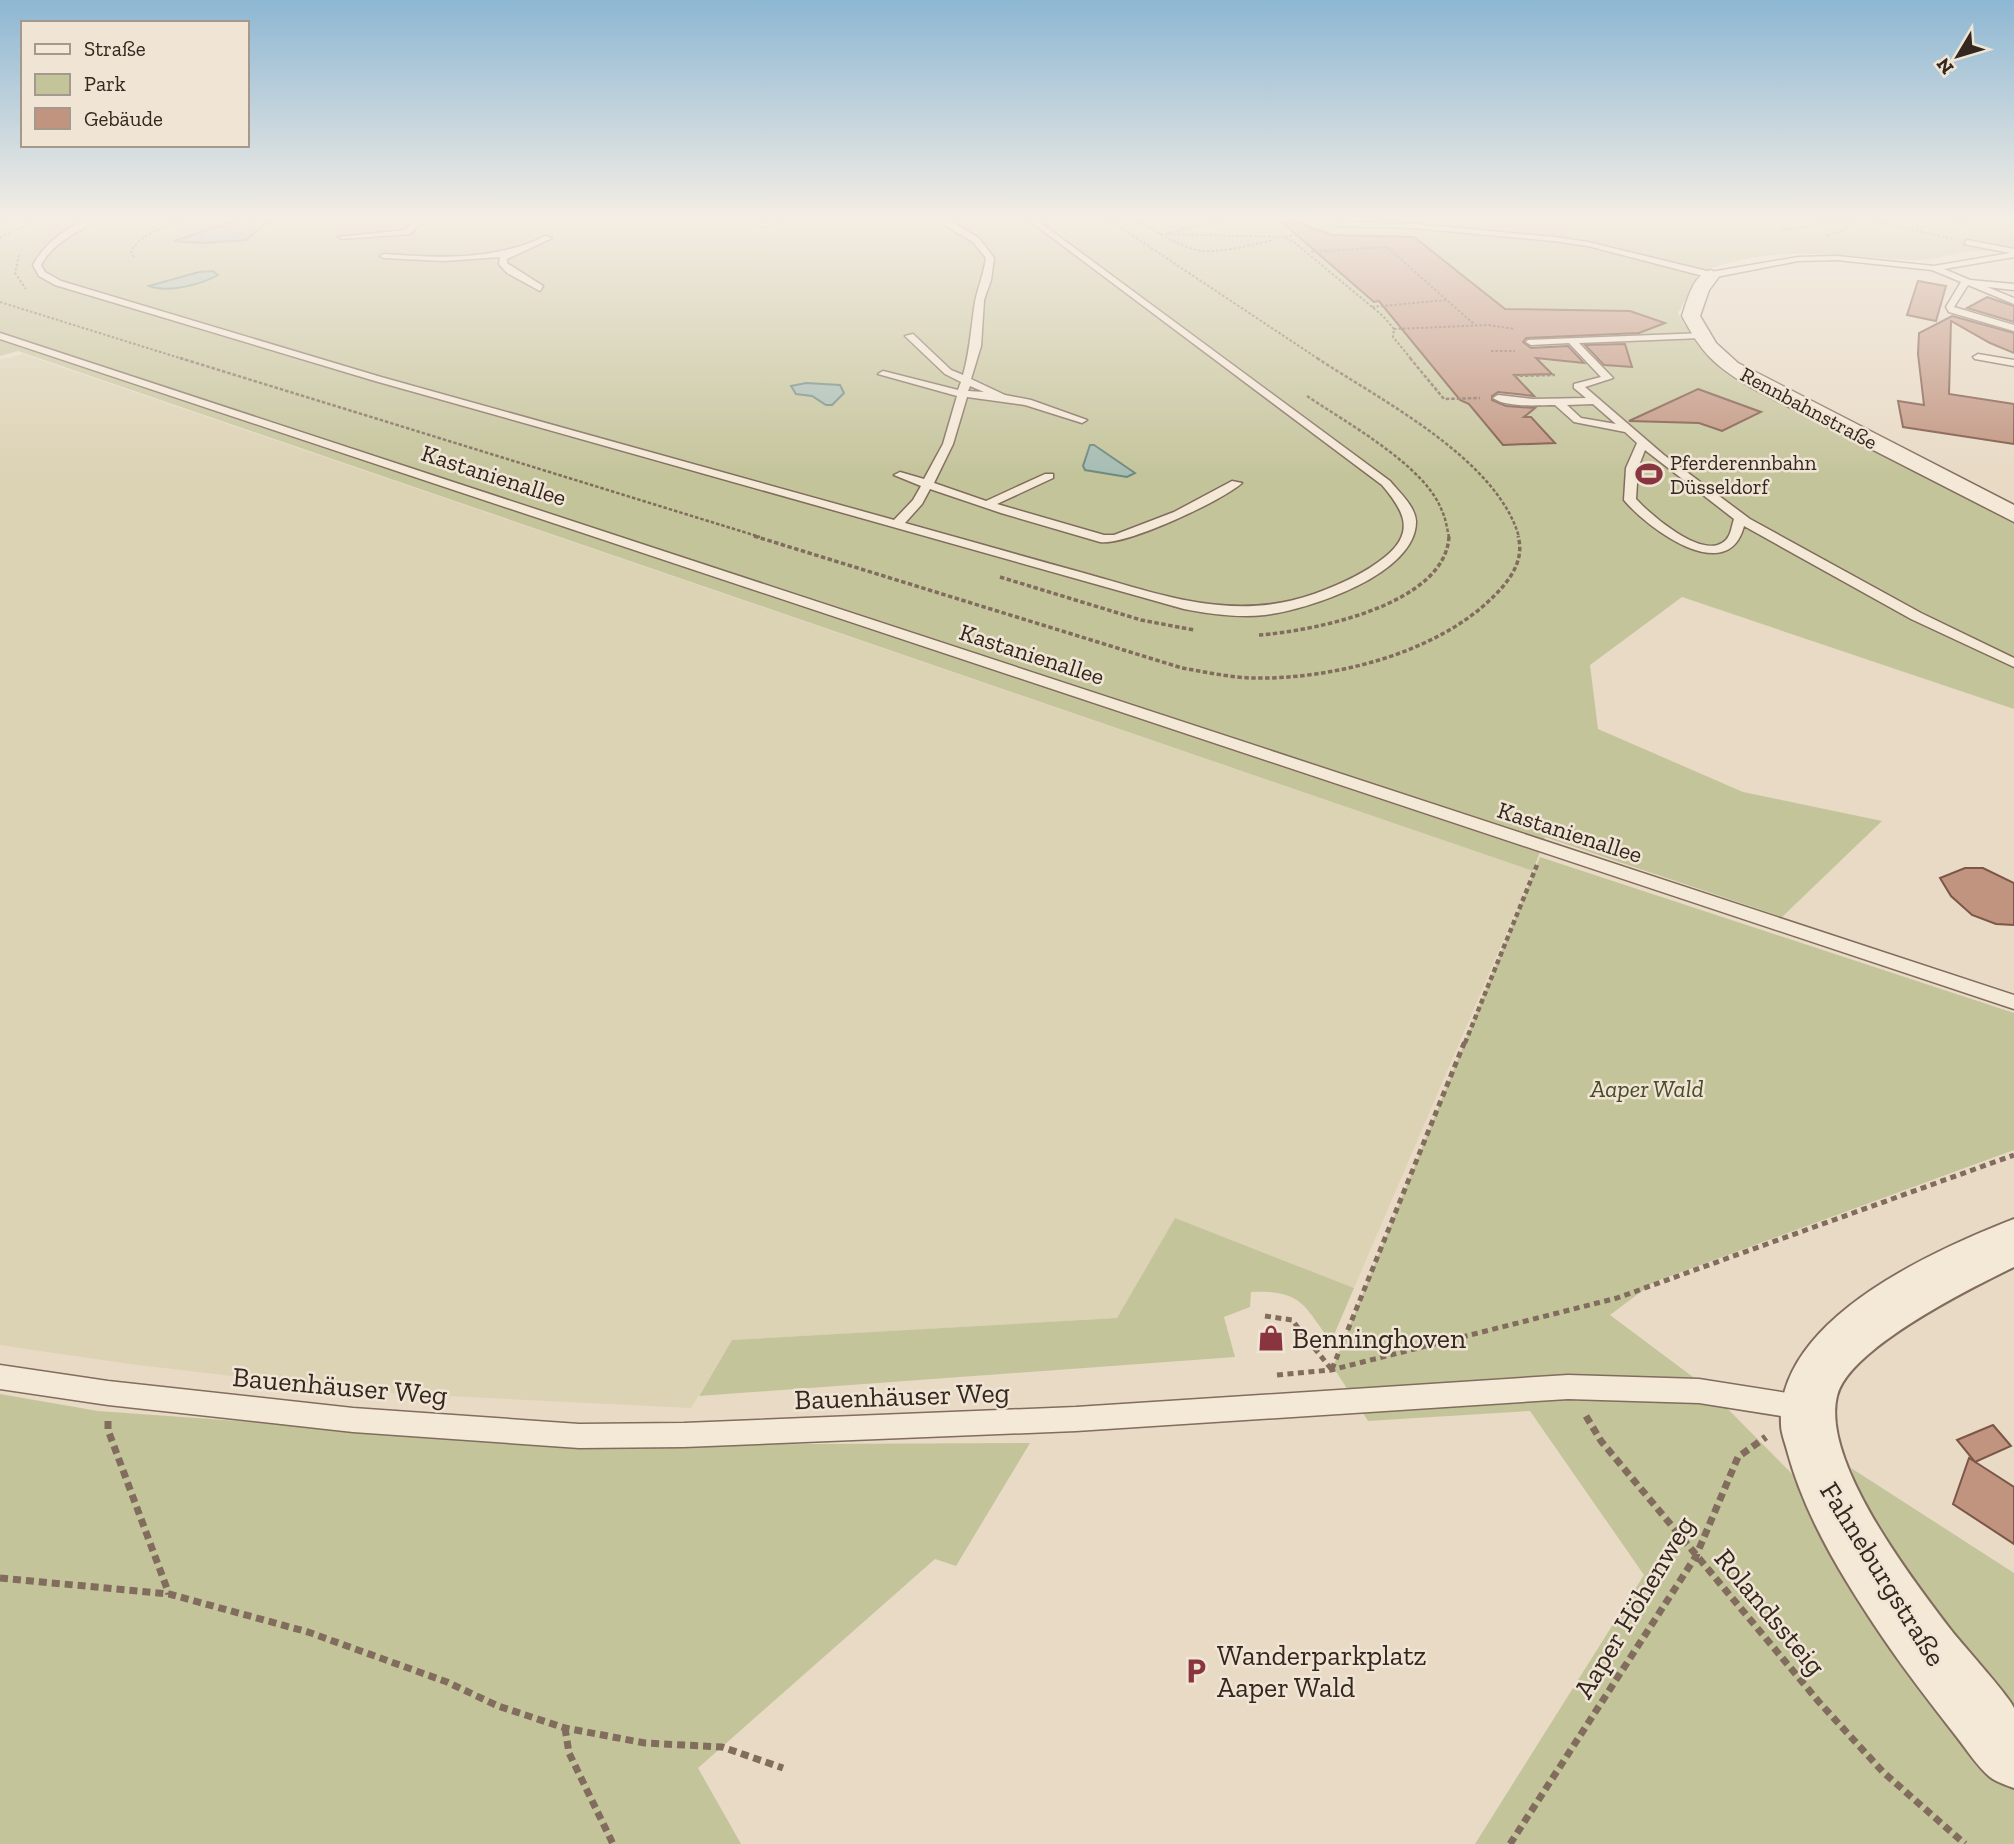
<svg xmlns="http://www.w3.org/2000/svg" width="2014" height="1844" viewBox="0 0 2014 1844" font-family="'Zilla Slab',serif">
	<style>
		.farmland { fill: #dcd2b4 }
		.green { fill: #c4c49b }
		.water { fill: #a6bcb3; stroke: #6e897f; stroke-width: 2 }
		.building { fill: #c19480; stroke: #7c5647; stroke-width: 2 }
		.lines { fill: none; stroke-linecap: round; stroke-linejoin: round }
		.service-casing { stroke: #816c5d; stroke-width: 3 }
		.minor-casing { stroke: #816c5d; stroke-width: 3 }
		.tertiary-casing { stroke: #816c5d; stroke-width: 4 }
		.path-far5 { stroke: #816c5d; stroke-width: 2; stroke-dasharray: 2.5 2; stroke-linecap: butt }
		.path-far4 { stroke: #816c5d; stroke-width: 2.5; stroke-dasharray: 3.5 2; stroke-linecap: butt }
		.path-far3 { stroke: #816c5d; stroke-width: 3.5; stroke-dasharray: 4.5 2.5; stroke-linecap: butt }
		.path-far2 { stroke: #816c5d; stroke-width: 4.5; stroke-dasharray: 5 3.5; stroke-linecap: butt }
		.path-far1 { stroke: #816c5d; stroke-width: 5; stroke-dasharray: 6 4.5; stroke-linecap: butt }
		.path { stroke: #816c5d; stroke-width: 7; stroke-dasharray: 8 5; stroke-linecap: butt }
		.service { fill: #f4e8d7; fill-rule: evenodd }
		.minor { fill: #f4e8d7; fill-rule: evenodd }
		.tertiary { fill: #f4e8d7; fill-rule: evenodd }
		.labels { text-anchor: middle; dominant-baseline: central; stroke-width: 5; stroke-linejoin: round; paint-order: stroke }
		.far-street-label { font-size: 21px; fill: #33271f; stroke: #f0e5d4 }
		.far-poi-label { font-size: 21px; fill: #33271f; stroke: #f0e5d4; text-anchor: start }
		.street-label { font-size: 24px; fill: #33271f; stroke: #f0e5d4 }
		.park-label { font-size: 24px; font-style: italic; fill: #474c29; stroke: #f0e5d4 }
		.near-poi-label { font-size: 28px; fill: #33271f; stroke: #f0e5d4; text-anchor: start }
		.near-street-label { font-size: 28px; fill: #33271f; stroke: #f0e5d4 }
	</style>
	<rect width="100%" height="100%" fill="#e8dac5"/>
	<path class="farmland" d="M23,354L1533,871L1354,1288L1175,1218L1117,1318L732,1340L691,1408L368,1392L130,1364L0,1345V360Z"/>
	<path class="green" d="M0,218H2014V255C2002,253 1989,250 1977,251C1955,252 1935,261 1913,260C1834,257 1773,242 1696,274V280L1678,313C1693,343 1714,361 1741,380L2014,522V709L1682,597L1590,665L1598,729L1743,792L1882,821L1782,917L1545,837L1533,871L18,351L0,356Z
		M1540,857L2014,1013V1150L1654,1282L1610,1315L1705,1386L1808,1490L2014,1780V1844H1475L1644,1575L1530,1411L1368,1421L1333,1367Z
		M1175,1218L1354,1288L1331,1342C1303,1304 1302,1290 1251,1292L1250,1307L1224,1317L1235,1357L699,1396L732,1340L1117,1318Z
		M0,1394L98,1411L575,1445L1030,1443L956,1566L935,1559L698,1768L741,1844H0Z
		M1851,1468L2014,1573V1718L1872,1525Z"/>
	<path class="water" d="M244,218H273L246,240L204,243L174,241Z
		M213,271L218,275C200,285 168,293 149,286L199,272Z
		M806,383L840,385L844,393L832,405H826L812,396L796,394L791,386Z
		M1090,445H1094L1135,473L1127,477L1085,470L1083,466Z"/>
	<path class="building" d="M1277,218H1286L1331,235L1414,237L1505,309L1630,311L1665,323L1639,333L1526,338L1523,342L1531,348L1568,346L1584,363L1536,358L1552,374L1514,375L1534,396L1498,392L1492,396V400L1506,406L1535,408L1524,417H1531L1555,443L1503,445L1469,404L1460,400L1379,301L1374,302Z
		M1918,281L1946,286L1936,321L1907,315Z
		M1987,297L2014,306V322L1967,308Z
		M1952,316L2014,333V353L1990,343L1951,321L1949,394L2014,404V444L1903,427L1898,401L1924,405L1918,354L1919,333Z
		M1625,344L1632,367L1604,365L1585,345Z
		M1698,389L1761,412L1722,431L1699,423L1629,421Z
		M1965,868H1983L2014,883V925L1996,924L1972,915L1951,896L1940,878Z
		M1993,1425L2011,1446L1975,1462L1957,1440Z
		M1969,1458L2014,1487V1544L1953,1504Z"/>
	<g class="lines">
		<g class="service-casing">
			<path id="service" d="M90,218H99C77,234 55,240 41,265L45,272L61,281L381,377L894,520L913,500L921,486L894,475L900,472L924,479L943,444L957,396L878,374L883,371L958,390L961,382L945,374L905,336L913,334L951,370L963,375C970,351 971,327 975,302C978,287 984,273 986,258L973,242L946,226V218H954L953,223L979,238L994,258L991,280L984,300L981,346L971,379L1005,395L1031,400L1087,420L1082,423L1025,405L967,397L953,444L934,483L986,501L1045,474H1053V478L997,504L1104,535H1114L1174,512L1232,481L1242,483C1222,501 1125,546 1100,542L1001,513L930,489L922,504L905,523C963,539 1021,556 1080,572C1160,594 1231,623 1314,594C1339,585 1364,574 1385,557C1416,532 1404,511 1382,485L1026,218H1034L1390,481C1399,492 1415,506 1416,521C1417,574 1308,610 1265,615C1238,618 1210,614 1184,609L375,381L55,285L39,276L33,265C46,241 66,229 90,218ZM970,386L984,392L968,391Z
				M417,218H425L410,234L342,239L338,237L405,230Z
				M773,218H782L766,227L759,225Z
				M1340,222L1413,224L1554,237L1588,242L1711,272L1798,257L1837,256L1934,266L2010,253L1964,244L1967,240L2014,249V257L1944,269L1970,280L2014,284V290L1987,287L2014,298V304L1968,285L1954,307L2014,325V331L1949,312L1946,307L1961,282L1932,270L1837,260L1798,261L1711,278L1588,246L1554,241L1413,228L1337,226Z
				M545,236L552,238L507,259V263L543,286L540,291L507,273L499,264L500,257L445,261L384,258L380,256L384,254C438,258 496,261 545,236Z
				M0,333L2014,995V1009L0,339Z
				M1704,333L1706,335L1701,338L1579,343L1613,378L1585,387L1664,455L1750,519L1921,613L2014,658V667L1911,619L1744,526C1728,588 1647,528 1624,500L1626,468L1637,443L1625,432L1574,422L1555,405C1537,405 1508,408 1493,398L1498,395L1533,399L1586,398L1574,388V384L1601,377L1569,343L1531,345L1526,342L1528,340ZM1593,404L1616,424L1581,418L1567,405ZM1645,450L1734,519C1731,528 1731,538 1722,543C1699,557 1651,515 1636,499L1638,468Z
				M1978,354L2014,360V366L1975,359L1973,357Z
				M0,1365L108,1381L353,1408L579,1424L684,1423L1076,1407L1568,1375L1699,1379L1806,1396L1815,1399L1818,1408L1815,1417L1806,1420L1699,1403L1568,1399L1076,1431L684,1447L579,1448L353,1432L108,1405L0,1389Z"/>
		</g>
		<g class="minor-casing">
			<path id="minor" d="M1711,270L1720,275L1709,290L1700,316L1716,343L1738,363L2014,505V522L1752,388C1715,366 1702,354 1682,316C1687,301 1693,274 1711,270Z"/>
		</g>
		<g class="tertiary-casing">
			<path id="tertiary" d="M2014,1219V1267C1971,1288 1849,1348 1837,1396C1821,1461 1912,1579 1951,1630C1961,1643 2011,1698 2014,1708C2014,1720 2014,1772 2014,1788C2006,1785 1996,1782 1990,1777C1977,1766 1967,1750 1956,1736C1931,1704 1906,1672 1883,1638C1844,1580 1805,1518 1787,1450C1785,1442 1781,1433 1781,1424C1776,1320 1932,1251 2014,1219Z"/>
		</g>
		<path class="path-far5" d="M1106,218L1320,360
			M1134,218C1198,258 1199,257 1273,240
			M1863,218L1952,239
			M1948,218L1967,225
			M0,223L11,218
			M1782,230L1863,218
			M1167,233L1235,218
			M1160,234L1284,237L1294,242L1383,316L1394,329L1393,337L1412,360
			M1827,236L1844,230L1853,222
			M1285,237L1321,228
			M0,238L38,218
			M1311,252L1387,247L1475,325
			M19,255L15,273L26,289
			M134,257L131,251C144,230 174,224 196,218
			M0,302L186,360
			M1372,307L1446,300
			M1394,329L1488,325L1515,329
			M1491,351H1515"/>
		<path class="path-far4" d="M180,358L760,537
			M1317,358C1382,401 1497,459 1519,537
			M1410,358L1444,399L1480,398
			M1514,376L1555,375
			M1307,396C1345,422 1426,466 1442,511C1446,519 1447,529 1449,537"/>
		<path class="path-far3" d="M754,536L1182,668C1205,672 1228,677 1251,678C1330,680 1437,654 1494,596C1510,580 1525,560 1518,536
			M1000,577L1141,620L1194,630
			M1259,635C1313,631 1446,605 1449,536"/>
		<path class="path-far2" d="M1465,1043L1537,865"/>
		<path class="path-far1" d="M1265,1316L1292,1320L1332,1370
			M1332,1369L1465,1041
			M1277,1375L1331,1370L1617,1298L2014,1155"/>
		<path class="path" d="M1586,1416L1601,1441L1819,1702L1883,1772L1965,1844
			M108,1421V1430L169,1594
			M0,1578L169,1594L308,1632L447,1682L498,1706L565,1728L645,1743L722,1747L783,1768
			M565,1728L569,1753L613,1844
			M1510,1844L1696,1556L1738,1457L1766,1437"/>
		<use href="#service" class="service"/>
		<use href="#minor" class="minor"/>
		<use href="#tertiary" class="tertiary"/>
	</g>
	<linearGradient id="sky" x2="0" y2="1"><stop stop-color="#8db7d3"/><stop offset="0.46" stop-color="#f5eee5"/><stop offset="1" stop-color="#f5eee5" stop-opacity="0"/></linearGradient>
	<rect width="2014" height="476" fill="url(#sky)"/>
	<defs>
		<g id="stadium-bare" transform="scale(2.1)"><path d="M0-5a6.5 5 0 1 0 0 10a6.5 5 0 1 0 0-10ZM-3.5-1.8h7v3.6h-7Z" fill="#88353f" stroke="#f0e5d4" stroke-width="2.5" paint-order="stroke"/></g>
		<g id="shop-bare" transform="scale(2.1)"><path d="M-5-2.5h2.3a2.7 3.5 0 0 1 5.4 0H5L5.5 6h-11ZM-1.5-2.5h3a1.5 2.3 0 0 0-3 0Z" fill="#88353f" stroke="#f0e5d4" stroke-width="2.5" paint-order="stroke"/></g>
		<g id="parking-bare" transform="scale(2.1)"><path d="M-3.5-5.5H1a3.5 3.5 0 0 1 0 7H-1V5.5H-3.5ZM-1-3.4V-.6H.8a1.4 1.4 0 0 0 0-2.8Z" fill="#88353f" stroke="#f0e5d4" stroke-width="2.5" paint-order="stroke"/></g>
	</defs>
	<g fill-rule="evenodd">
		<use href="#stadium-bare" x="1649" y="474"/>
		<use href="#shop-bare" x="1271" y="1338"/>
		<use href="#parking-bare" x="1196" y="1671"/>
	</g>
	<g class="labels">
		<g class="far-street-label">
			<text transform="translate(1809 408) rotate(28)">Rennbahnstraße</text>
		</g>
		<g class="far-poi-label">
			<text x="1670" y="462">Pferderennbahn<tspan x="1670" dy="24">Düsseldorf</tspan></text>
		</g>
		<g class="street-label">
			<text transform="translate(494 475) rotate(18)">Kastanienallee</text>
			<text transform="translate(1032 654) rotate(18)">Kastanienallee</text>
			<text transform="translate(1570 832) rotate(18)">Kastanienallee</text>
		</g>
		<g class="park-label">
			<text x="1647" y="1088">Aaper Wald</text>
		</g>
		<g class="near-poi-label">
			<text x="1292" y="1338">Benninghoven</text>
			<text x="1217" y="1655">Wanderparkplatz<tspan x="1217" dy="32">Aaper Wald</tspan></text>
		</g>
		<g class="near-street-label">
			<text transform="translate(340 1386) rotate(5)">Bauenhäuser Weg</text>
			<text transform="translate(902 1396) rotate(-2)">Bauenhäuser Weg</text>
			<text transform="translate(1883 1574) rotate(58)">Fahneburgstraße</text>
			<text transform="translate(1634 1607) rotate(-59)">Aaper Höhenweg</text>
			<text transform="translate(1770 1612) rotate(50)">Rolandssteig</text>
		</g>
	</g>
	<rect x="21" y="21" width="228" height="126" fill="#f0e5d4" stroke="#a4998c" stroke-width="2"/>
	<rect x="35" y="44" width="35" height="10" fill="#f4e8d7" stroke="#a4998c" stroke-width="2"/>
	<text x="84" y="56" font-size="21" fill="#33271f">Straße</text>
	<rect x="35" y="74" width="35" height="21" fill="#c4c49b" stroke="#a4998c" stroke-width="2"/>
	<text x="84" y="91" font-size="21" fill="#33271f">Park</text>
	<rect x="35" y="108" width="35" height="21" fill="#c19480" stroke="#a4998c" stroke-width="2"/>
	<text x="84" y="126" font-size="21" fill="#33271f">Gebäude</text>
	<g transform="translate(1958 56) rotate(232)" stroke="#f0e5d4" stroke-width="5" paint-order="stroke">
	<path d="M0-5L12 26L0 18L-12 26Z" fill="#33271f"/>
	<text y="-10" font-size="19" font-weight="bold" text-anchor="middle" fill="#33271f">N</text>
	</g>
</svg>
